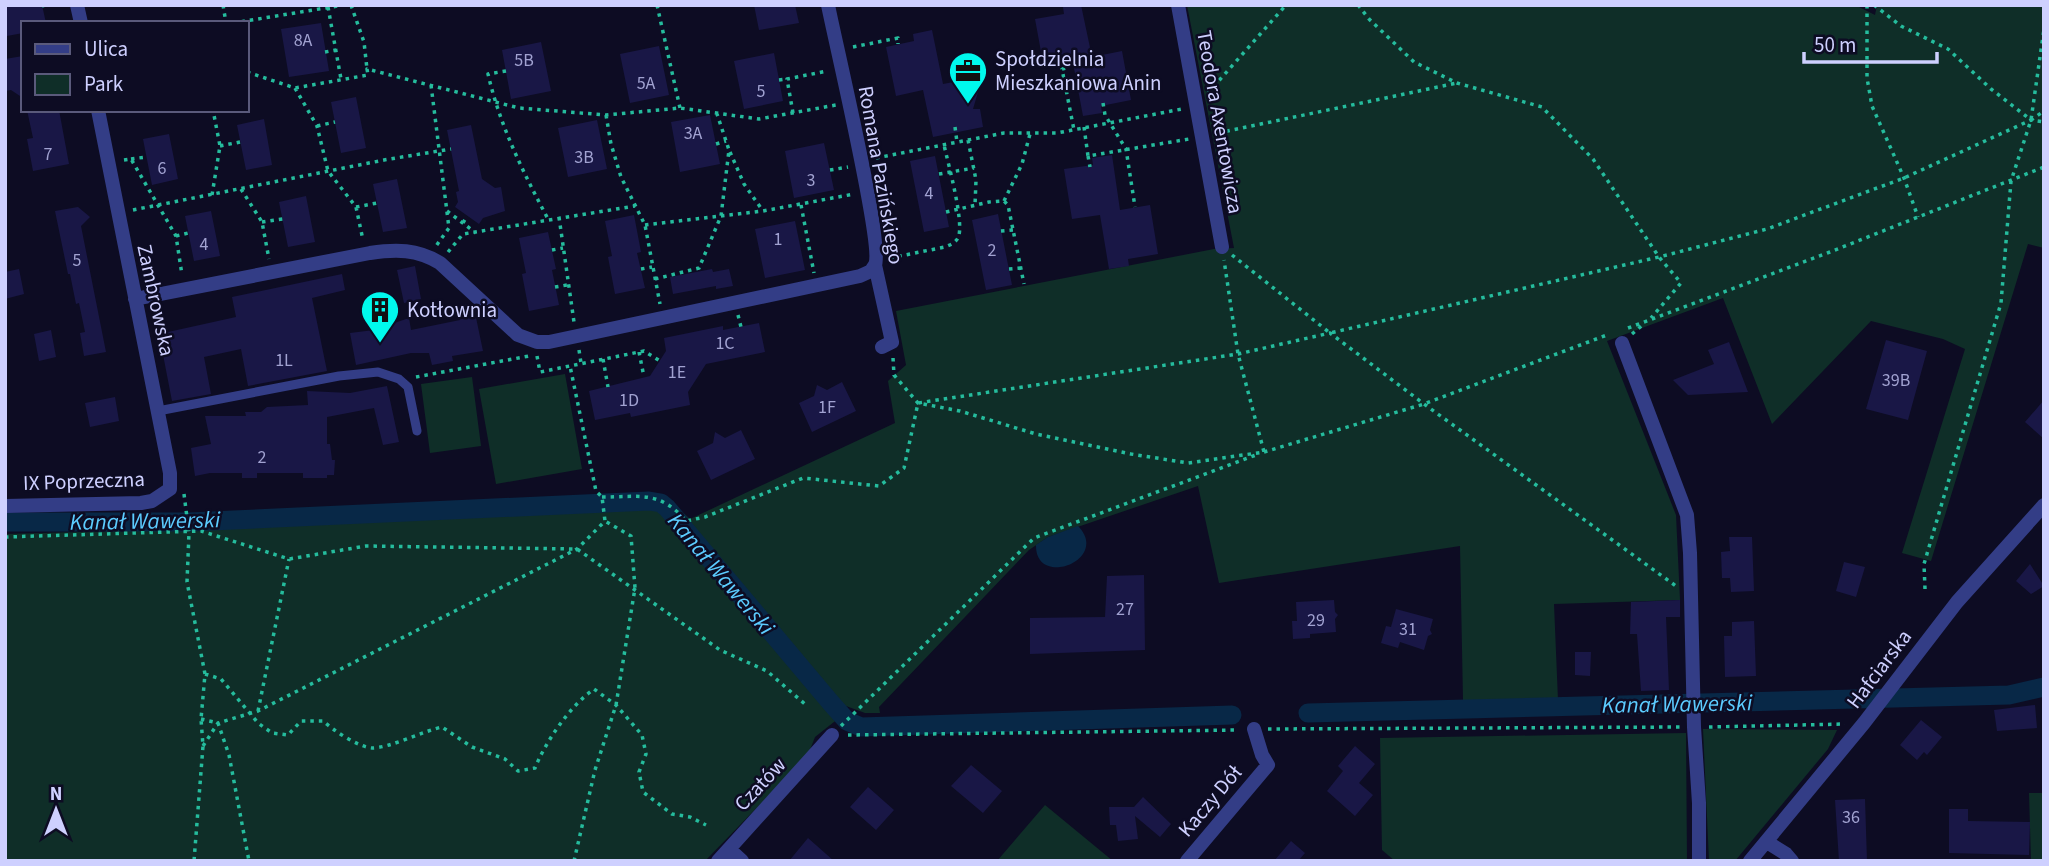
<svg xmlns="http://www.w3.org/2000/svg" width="2049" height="866" viewBox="0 0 2049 866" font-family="'Source Sans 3',sans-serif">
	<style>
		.green { fill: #0f2e28 }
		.water { fill: #082847 }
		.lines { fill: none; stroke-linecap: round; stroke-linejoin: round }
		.canal { stroke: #082847; stroke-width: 19 }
		.building { fill: #191746 }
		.path { stroke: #25bc9d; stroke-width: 3.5; stroke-dasharray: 3.5 5; stroke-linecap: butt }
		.lane { stroke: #333d86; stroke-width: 9 }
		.street { stroke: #333d86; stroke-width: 14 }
		.labels { text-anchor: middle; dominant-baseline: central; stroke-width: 5; stroke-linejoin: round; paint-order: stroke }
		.number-label { font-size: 18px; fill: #a1a2d1 }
		.poi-label { font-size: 21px; fill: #ced0ff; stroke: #0d0c23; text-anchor: start }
		.street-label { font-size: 21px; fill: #ced0ff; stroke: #0d0c23 }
		.water-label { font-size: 23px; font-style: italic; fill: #5cccff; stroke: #0d0c23 }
	</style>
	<rect width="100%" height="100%" fill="#0d0c23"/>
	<path class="green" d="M1187,5H1855L1875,15L1877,5H2044V248L2028,244L1931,561L1902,553L1965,349L1943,339L1871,321L1772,424L1723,298L1607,341L1676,515L1680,600L1554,604L1558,700H1463L1460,546L1219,583L1198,486L1048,537L1029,550L879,707L880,713H865L846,706L839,718L815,737L808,755L705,861H5V534L223,528L610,507L608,494C648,493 659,490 690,519L895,423L888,381L906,365L896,311L1214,249L1234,248Z
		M565,374L582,469L496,484L479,389Z
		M472,377L481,446L430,453L421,384Z
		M1703,729L1837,730L1828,749L1735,861H1709Z
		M1686,733L1687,861H1395L1382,850L1380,738Z
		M2029,793H2044V861H2031Z
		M1045,805L1113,861H997Z"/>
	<path class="water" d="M1078,526C1111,560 1035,589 1036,545L1048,537Z"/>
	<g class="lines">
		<path class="canal" d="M5,522H189L649,501L661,503L667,508L831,703L847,721L861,727L1232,715
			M1308,713L2009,695L2044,687"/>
	</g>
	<path class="building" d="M5,5H42L46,23H23V33L7,36Z
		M754,5H795L799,23L759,30Z
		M1081,5L1092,57L1122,51L1131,100L1101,106L1102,113L1083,116L1073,63L1044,68L1035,19L1064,14L1063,7Z
		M321,23L329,71L289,77L281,29Z
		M932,30L943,84L975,78L978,92L973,109H980L983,127L933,137L923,90L896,96L886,47L914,41L913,34Z
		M541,42L551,91L511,99L502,50Z
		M659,46L669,95L630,103L620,54Z
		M774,53L783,101L744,109L734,61Z
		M23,56V98L11,90L5,91V59Z
		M356,97L366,148L341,153L331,102Z
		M27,110H59L69,164L33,171L27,139L33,138Z
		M710,115L720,164L680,172L671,122Z
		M264,119L272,165L246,170L237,125Z
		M597,120L607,169L568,177L558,128Z
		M471,125L482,179L495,188L501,187L505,211L483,218L479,224L455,207L458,202L456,192L459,191L447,130Z
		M169,134L178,179L152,185L143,139Z
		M824,143L834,190L794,198L785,151Z
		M1112,155L1120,210L1150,205L1158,254L1128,259L1129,266L1109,269L1100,215L1072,219L1064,169L1093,165L1092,158Z
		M935,156L949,227L924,232L910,161Z
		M397,179L407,228L383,232L373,184Z
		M306,196L315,242L288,247L279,202Z
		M78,207L90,217L81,226L106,352L84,356L80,333L85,332L79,303L76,304L70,274H68L55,211Z
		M211,211L220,256L194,261L185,216Z
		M998,214L1012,285L986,290L972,220Z
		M634,215L641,252L637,253L645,288L615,294L608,257L612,256L605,221Z
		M795,221L805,270L765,278L755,229Z
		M548,232L556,269L552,270L559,305L529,311L522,274L526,273L519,238Z
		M415,266L421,299L404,303L397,270Z
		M19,269L24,294L5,299V272Z
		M712,269L713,272L729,269L733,286L716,289V286L673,294L670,277Z
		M342,274L345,290L312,298L327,371L248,386L241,349L204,357L211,394L172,401L159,334L236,317L232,297Z
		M470,304L474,308L483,351L452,356L453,361L432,365L429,353H411L356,365L350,333L374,330L409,318L411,330L460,320L457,306Z
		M759,323L765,352L706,364L688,392L690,405L631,417L630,413L595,420L589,391L650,376L666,351L664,338L723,326V330Z
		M51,330L56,357L39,361L34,334Z
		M1886,340L1927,351L1908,420L1866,409Z
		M1729,342L1748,392L1688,395L1673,380L1714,364L1708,350Z
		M842,382L856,411L812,432L799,403L814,396L817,385L827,390Z
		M387,386L399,442L383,445L374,408L327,417V444H330L332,460H335L334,475H327V478H303V473H257V478H242V473H210L195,476L191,448L211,444L205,416H246L245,412H261L267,407L308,405L307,391L350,393Z
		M115,397L119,421L90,427L85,403Z
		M2044,400V439L2025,422Z
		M741,430L755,459L711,480L697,451L713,443L715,432L725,438Z
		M1729,537H1752L1754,591L1731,592L1730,578H1722L1721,552L1730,551Z
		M1844,562L1865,567L1856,597L1836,591Z
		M2030,564L2044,586L2031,594L2016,581Z
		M1144,575L1145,650L1030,654V618L1105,617L1107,576Z
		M1334,600L1335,612L1338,615L1335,619L1336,632L1310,634V638L1293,639L1292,621H1297L1296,602Z
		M1680,600V617H1666L1669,690L1641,691L1637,634H1630L1631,602Z
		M1396,609L1433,619L1430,630L1432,634L1428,636L1424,650L1400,642L1398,648L1381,643L1386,626L1391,627Z
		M1754,621L1756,676L1725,677L1724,636H1732V622Z
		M1575,652H1591L1590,676L1575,675Z
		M2035,705L2037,728L1997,731L1994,710Z
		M1921,720L1942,737L1927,755L1924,752L1917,760L1900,745Z
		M1355,746L1375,764L1359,783L1373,795L1355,816L1327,791L1343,771L1338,766Z
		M971,765L1002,791L983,813L951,786Z
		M868,787L894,810L876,830L850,807Z
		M1143,797L1171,824L1160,837L1135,816L1138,839L1118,841L1116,825H1110L1109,807H1134Z
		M1865,799L1867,861H1839L1835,800Z
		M1949,809H1968V821L2030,822L2029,855L1949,853Z
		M808,838L834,861H789Z
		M1291,841L1305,853L1298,861H1274Z"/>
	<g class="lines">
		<path class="path" d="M223,5L226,23
			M351,5L364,42L367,69
			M657,5L680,108
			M1358,5L1369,19L1414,62L1457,83L1542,107L1593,159L1659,257L1681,283L1651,318
			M1867,5V78L1872,106L1904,178L1918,217
			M1874,5L1901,26L1948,49L1991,89L2031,120L2044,111
			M42,6L45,5
			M328,7L341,79
			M233,23L344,5
			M853,47L898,38V44
			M325,52L336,50
			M1069,55L1070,67L1062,69L1074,130
			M506,71L488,74C500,126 523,172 548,219
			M247,72L295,88L368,75L367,69L519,108L606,115L680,108L759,119L836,105
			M779,80L787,79
			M431,85L449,228L436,246
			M295,88L317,126L328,171L356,207L363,240
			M1208,93L1286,5
			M1103,103L1105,115L1126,149L1135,207
			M793,113L787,79L827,71
			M606,115L611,144L621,177L645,225L660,304
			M317,126L335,122
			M955,127L957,142
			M1084,127L1088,156L1189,139
			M1218,133L1457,83
			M968,140L976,180L975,205
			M716,144L726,141
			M220,146L240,142
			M730,152L744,184L763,211
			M1088,156L1090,167
			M876,158L1004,133H1057L1182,109
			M131,159L146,157
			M124,160L131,159L176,236L182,275
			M830,170L848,167
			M939,174L974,168
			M241,189L262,222L269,259
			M212,195L220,146L213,110
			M1004,201L1022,164L1030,134
			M801,205L814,273
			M356,207L377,203
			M133,210L384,160L451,149
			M447,211L476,233
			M946,212L989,202L1004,201L1008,205L1024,284
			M559,217L574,322
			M262,222L283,219
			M463,223L467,216
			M645,225L763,211L854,194
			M1001,231L1013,230
			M176,236L188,233
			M552,250L563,248
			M448,252L463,234L635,206
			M1232,255L1330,333L1659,257L1767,229L1904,178L2031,120L2044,122
			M890,258L945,247C950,245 955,243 958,238C965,224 948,163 944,145
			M641,269L652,267
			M1009,269L1021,268
			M655,279L699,268L721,216L729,150L717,114
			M555,287L567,285
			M738,315L741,327
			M1628,328L1830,252L2044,167
			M1632,334L1645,323
			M579,350L581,363
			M639,352L644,377
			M537,356L540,372L644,351L660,361
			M893,358L894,375L918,403L960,411L1036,434L1131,454L1188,463L1264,452L1238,354L1224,260
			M603,359L608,387
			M416,377L529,356
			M1264,452L1424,404L1607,335
			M184,494L189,533L187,582L205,674L201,719L203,746L194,861
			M602,497C639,497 660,490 686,521L705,517L803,478L879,486L904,468L918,403L1238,354L1330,333L1424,404L1676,586
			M5,537L201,531L289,559L366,546L577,549L720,650L767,671L806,705
			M1925,589L1924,564L2001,303L2011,181L2031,120L2044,29
			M205,674L221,679L258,723L272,733L288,735L301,721H323C333,730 358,747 372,748C390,748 423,731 442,727L472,747L505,759L518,771L535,768C546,741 570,706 594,689L616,705L642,735L646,754L639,772L643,792L672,814L690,817L706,825
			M258,711L289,559
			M201,719L218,723L229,755L249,861
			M841,726L1034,538L1256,455
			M1709,727L1845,724
			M1268,729L1680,727
			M848,735L1239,730
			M203,746L218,723L258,711L577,549L605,521L602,497L596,491L570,366
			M574,861L595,770L616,705L635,588L631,536L605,521"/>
		<path class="lane" d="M158,411L339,376L378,372L399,379L408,387L417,431"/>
		<path class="street" d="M77,5L81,23
			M828,5C835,41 884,246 875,265L892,342L882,347
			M1178,5L1222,247
			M135,299L370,253C396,249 417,249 440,263L518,335L537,342H549L860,276L871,271L875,265
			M1622,343L1687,515L1690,553L1694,727L1699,803V861
			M5,506L141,503L152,501L170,489V473L98,110
			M1767,842L1786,854L1792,861
			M729,849L742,861
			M718,861L832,735
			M1187,861L1268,765L1262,755L1254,729
			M1750,861L1864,723L1957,602L2044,505"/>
	</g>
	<defs>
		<g id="office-pin" transform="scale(2.0125)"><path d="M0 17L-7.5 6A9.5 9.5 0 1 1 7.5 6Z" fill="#00f9ed" stroke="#0d0c23"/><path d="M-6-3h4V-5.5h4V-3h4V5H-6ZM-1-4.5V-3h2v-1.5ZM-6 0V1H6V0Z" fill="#111"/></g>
		<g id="building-pin" transform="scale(2.0125)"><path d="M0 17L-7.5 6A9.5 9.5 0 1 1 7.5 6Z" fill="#00f9ed" stroke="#0d0c23"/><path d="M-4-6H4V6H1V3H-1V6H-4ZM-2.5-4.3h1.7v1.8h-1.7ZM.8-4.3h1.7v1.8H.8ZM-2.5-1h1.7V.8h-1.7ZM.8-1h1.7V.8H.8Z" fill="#111"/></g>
	</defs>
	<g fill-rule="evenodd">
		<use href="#office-pin" x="968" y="71"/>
		<use href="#building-pin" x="380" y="310"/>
	</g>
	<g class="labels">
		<g class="number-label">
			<text x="303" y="40">8A</text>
			<text x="524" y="60">5B</text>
			<text x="646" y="83">5A</text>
			<text x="761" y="91">5</text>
			<text x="693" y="133">3A</text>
			<text x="48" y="154">7</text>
			<text x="584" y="157">3B</text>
			<text x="162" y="168">6</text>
			<text x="811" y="180">3</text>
			<text x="929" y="193">4</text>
			<text x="778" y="239">1</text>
			<text x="204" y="244">4</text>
			<text x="992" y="250">2</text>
			<text x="77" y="260">5</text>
			<text x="725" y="343">1C</text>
			<text x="284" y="360">1L</text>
			<text x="677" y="372">1E</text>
			<text x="1896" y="380">39B</text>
			<text x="629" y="400">1D</text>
			<text x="827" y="407">1F</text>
			<text x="262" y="457">2</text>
			<text x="1125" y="609">27</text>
			<text x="1316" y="620">29</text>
			<text x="1408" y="629">31</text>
			<text x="1851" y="817">36</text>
		</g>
		<g class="poi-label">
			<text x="995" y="59">Społdzielnia<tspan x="995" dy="24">Mieszkaniowa Anin</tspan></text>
			<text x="407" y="310">Kotłownia</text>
		</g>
		<g class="street-label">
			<text transform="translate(1220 122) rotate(80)">Teodora Axentowicza</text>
			<text transform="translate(881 175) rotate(80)">Romana Pazińskiego</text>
			<text transform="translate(156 300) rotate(78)">Zambrowska</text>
			<text transform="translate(84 481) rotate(-2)">IX Poprzeczna</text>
			<text transform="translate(1879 669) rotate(-53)">Hafciarska</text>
			<text transform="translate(760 784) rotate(-47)">Czatów</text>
			<text transform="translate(1210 801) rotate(-50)">Kaczy Dół</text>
		</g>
		<g class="water-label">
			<text transform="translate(145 521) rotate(-1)">Kanał Wawerski</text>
			<text transform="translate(721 574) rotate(50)">Kanał Wawerski</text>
			<text transform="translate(1677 704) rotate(-1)">Kanał Wawerski</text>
		</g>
	</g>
	<rect width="2049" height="866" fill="none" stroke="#ced0ff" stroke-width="14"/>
	<rect x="21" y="21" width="228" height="91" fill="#0d0c23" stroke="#5a5a7b" stroke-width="2"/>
	<rect x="35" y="44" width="35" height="10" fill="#333d86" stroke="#5a5a7b" stroke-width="2"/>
	<text x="84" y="56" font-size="21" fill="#ced0ff">Ulica</text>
	<rect x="35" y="74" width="35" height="21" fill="#0f2e28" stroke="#5a5a7b" stroke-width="2"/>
	<text x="84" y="91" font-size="21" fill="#ced0ff">Park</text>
	<g transform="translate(56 810)" stroke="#0d0c23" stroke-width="5" paint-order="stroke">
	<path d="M0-5L12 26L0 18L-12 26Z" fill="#ced0ff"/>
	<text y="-10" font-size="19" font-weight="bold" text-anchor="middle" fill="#ced0ff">N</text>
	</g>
	<path d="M1804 52v10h133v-10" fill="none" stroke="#ced0ff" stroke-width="3.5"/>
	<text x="1814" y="52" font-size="21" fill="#ced0ff" stroke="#0d0c23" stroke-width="5" paint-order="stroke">50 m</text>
</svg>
